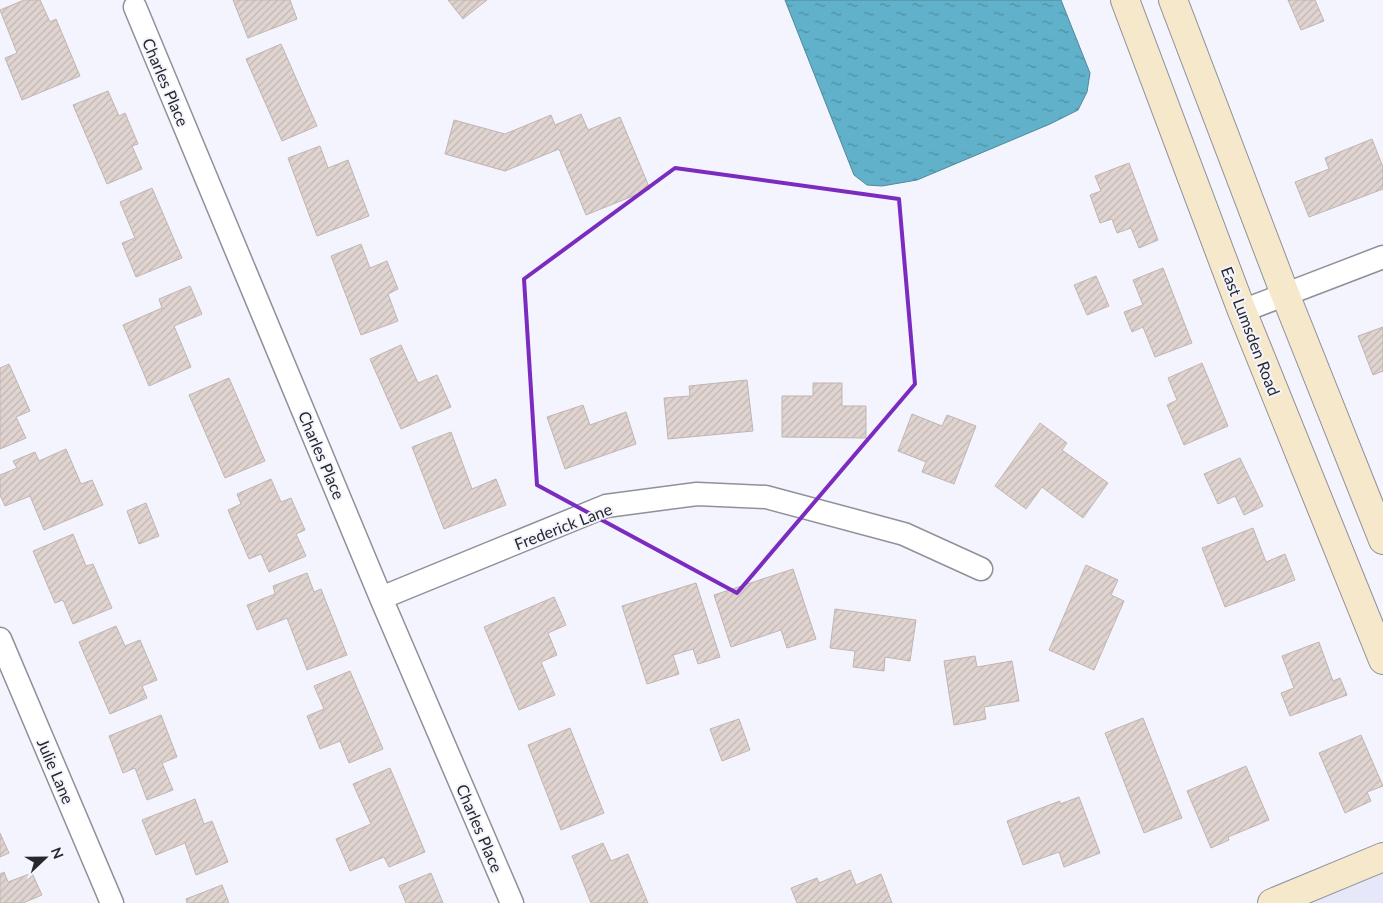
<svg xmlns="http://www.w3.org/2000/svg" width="1383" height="903" viewBox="0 0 1383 903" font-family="Lato,sans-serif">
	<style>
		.built { fill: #e6e7f9 }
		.water { fill: url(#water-ripples); stroke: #4f889a }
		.building { fill: url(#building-hatch); stroke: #c1b5b1 }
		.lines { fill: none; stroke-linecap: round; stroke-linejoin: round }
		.street-casing { stroke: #90909a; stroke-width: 25 }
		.secondary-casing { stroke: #90909a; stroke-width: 30 }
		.street { stroke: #fff; stroke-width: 22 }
		.secondary { stroke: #f6e8ca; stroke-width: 28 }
		.marked { fill: none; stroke: #7b2cbf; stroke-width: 4; stroke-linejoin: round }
		.labels { text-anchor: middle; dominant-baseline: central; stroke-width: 4; stroke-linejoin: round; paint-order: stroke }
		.street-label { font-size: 16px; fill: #27282b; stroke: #f4f4ff }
	</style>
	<defs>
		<pattern id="water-ripples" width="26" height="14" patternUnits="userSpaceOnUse" patternTransform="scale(1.25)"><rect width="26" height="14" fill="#60b1c9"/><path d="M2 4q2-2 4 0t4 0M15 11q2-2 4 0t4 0" fill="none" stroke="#4f90a3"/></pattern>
		<pattern id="building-hatch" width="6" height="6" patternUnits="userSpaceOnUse" patternTransform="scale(1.25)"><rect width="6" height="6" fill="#e0d4d0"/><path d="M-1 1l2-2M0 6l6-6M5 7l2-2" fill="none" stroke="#c0b6b3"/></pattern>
	</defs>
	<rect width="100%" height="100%" fill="#f4f4ff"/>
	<path class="built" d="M1383,871V903H1305Z"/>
	<path class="water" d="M785,0H1061L1090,73L1087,92L1078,110L1050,124L917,180L882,186L867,185L854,175Z"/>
	<path class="building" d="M24,0H40L50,22L56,19L80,76L22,100L5,58L17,53L0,10Z
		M233,0H290L297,19L248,38Z
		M448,0H487L463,19Z
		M1288,0H1315L1324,21L1301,30Z
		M281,44L317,126L282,141L246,59Z
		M108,91L119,116L125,113L138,144L132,146L142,169L107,184L73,105Z
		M581,114L588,130L620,117L650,189L586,215L559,149L505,171L445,154L454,120L505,134L551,115L555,125Z
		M1372,139L1383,167V189L1309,217L1295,182L1329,169L1325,158Z
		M320,146L328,168L348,160L369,216L317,236L288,158Z
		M1129,163L1158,240L1139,248L1131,228L1117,233L1112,219L1100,223L1090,195L1101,191L1095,176Z
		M152,188L182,258L136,277L122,243L135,238L120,202Z
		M361,244L370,268L387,261L398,289L388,294L398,321L361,335L331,256Z
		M1163,268L1192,343L1155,357L1143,327L1132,332L1124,312L1143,305L1133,280Z
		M1096,276L1109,306L1087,315L1074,285Z
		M190,286L202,314L174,326L191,367L149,386L123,325L162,308L159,299Z
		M1383,327V371L1373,375L1358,336Z
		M401,345L418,383L437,375L451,407L401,429L370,359Z
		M1202,363L1228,426L1184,445L1167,405L1177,400L1168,378Z
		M9,364L30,411L16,417L26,438L0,449V368Z
		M229,378L265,461L225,478L189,395Z
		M747,380L753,431L668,439L664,398L690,396L689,386Z
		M813,383H842V406H866V438L782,437V396H813Z
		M583,405L590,425L626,412L636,444L565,469L547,417Z
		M912,414L942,426L947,415L976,426L954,484L922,472L926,462L898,451Z
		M1040,423L1067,443L1062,450L1108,483L1083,518L1042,487L1026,509L995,486Z
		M451,432L472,489L496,479L506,505L444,529L412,447Z
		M66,449L81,484L92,480L103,505L44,530L30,496L5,506L0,495V475L17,468L13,461L35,452L39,461Z
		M1240,458L1263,506L1244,515L1235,496L1218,504L1204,474Z
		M271,479L281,502L291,498L305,530L296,534L306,556L269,572L261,554L249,559L228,510L241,504L237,494Z
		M146,503L159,536L139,544L127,511Z
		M1253,528L1266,562L1285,554L1295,580L1225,607L1202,548Z
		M73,534L86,566L93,564L112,608L73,624L63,600L55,603L33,551Z
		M1086,565L1118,580L1111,595L1124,601L1094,670L1049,650Z
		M793,569L816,639L787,648L781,630L731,647L714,595Z
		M307,573L314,592L321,589L347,655L307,670L287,618L257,630L247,605L275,594L273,586Z
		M696,583L720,657L698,664L693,649L673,655L679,674L647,684L622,606Z
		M554,597L566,625L548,633L557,655L541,662L555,695L519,710L484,627Z
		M835,609L916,620L910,661L885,657L884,671L853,667L855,651L830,648Z
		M116,626L125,646L140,640L157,680L142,686L147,698L110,714L79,642Z
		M1319,642L1333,681L1340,678L1347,695L1290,716L1281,693L1294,688L1282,656Z
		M975,656L977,667L1012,661L1019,701L984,707L986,719L954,725L944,661Z
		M350,671L383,749L349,763L340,741L320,749L307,716L324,709L314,686Z
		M161,715L177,757L162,763L173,790L147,800L135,768L123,773L109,736Z
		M1143,718L1182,818L1144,833L1105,733Z
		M739,719L750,750L722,761L710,729Z
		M570,728L604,813L561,830L528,745Z
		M1361,735L1383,786L1367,792L1371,801L1345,813L1319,753Z
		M1246,766L1269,820L1228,837L1229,840L1211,848L1187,791Z
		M390,768L425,852L389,867L384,857L350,871L336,839L371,824L353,784Z
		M1079,797L1100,853L1064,867L1059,852L1023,865L1007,821L1060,801V804Z
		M195,799L204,824L212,821L228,862L196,875L185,843L156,855L142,820Z
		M0,833L9,853L0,857Z
		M603,843L611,861L628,854L648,903H591L572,856Z
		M850,870L856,885L881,874L892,903H797L791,888L817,878L819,883Z
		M4,872L8,882L32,873L42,895L23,903H0V874Z
		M431,873L443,903H406L399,886Z
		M222,885L229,903H187L186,899Z"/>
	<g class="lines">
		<g class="street-casing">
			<path id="street" d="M135,7L381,598L512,903
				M1242,311L1383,257
				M381,598L606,506L697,494L766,497L904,534L981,569
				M0,639L112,903"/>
		</g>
		<g class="secondary-casing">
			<path id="secondary" d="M1125,0L1242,311L1383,660
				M1173,0L1285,294L1383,540
				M1272,903L1383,857"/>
		</g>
		<use href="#street" class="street"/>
		<use href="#secondary" class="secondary"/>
	</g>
	<path class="marked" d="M675,168L899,199L915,384L737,593L537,485L524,279Z"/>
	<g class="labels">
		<g class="street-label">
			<text transform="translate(166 82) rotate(67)">Charles Place</text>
			<text transform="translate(1251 331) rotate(69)">East Lumsden Road</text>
			<text transform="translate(322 455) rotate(67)">Charles Place</text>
			<text transform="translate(563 526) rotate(-21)">Frederick Lane</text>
			<text transform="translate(56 771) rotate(67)">Julie Lane</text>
			<text transform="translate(480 828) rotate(67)">Charles Place</text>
		</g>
	</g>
	<g transform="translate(45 858) rotate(68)" stroke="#f4f4ff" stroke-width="4" paint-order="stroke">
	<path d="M0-4L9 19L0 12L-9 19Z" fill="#27282b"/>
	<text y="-8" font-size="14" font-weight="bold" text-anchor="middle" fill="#27282b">N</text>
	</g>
</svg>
